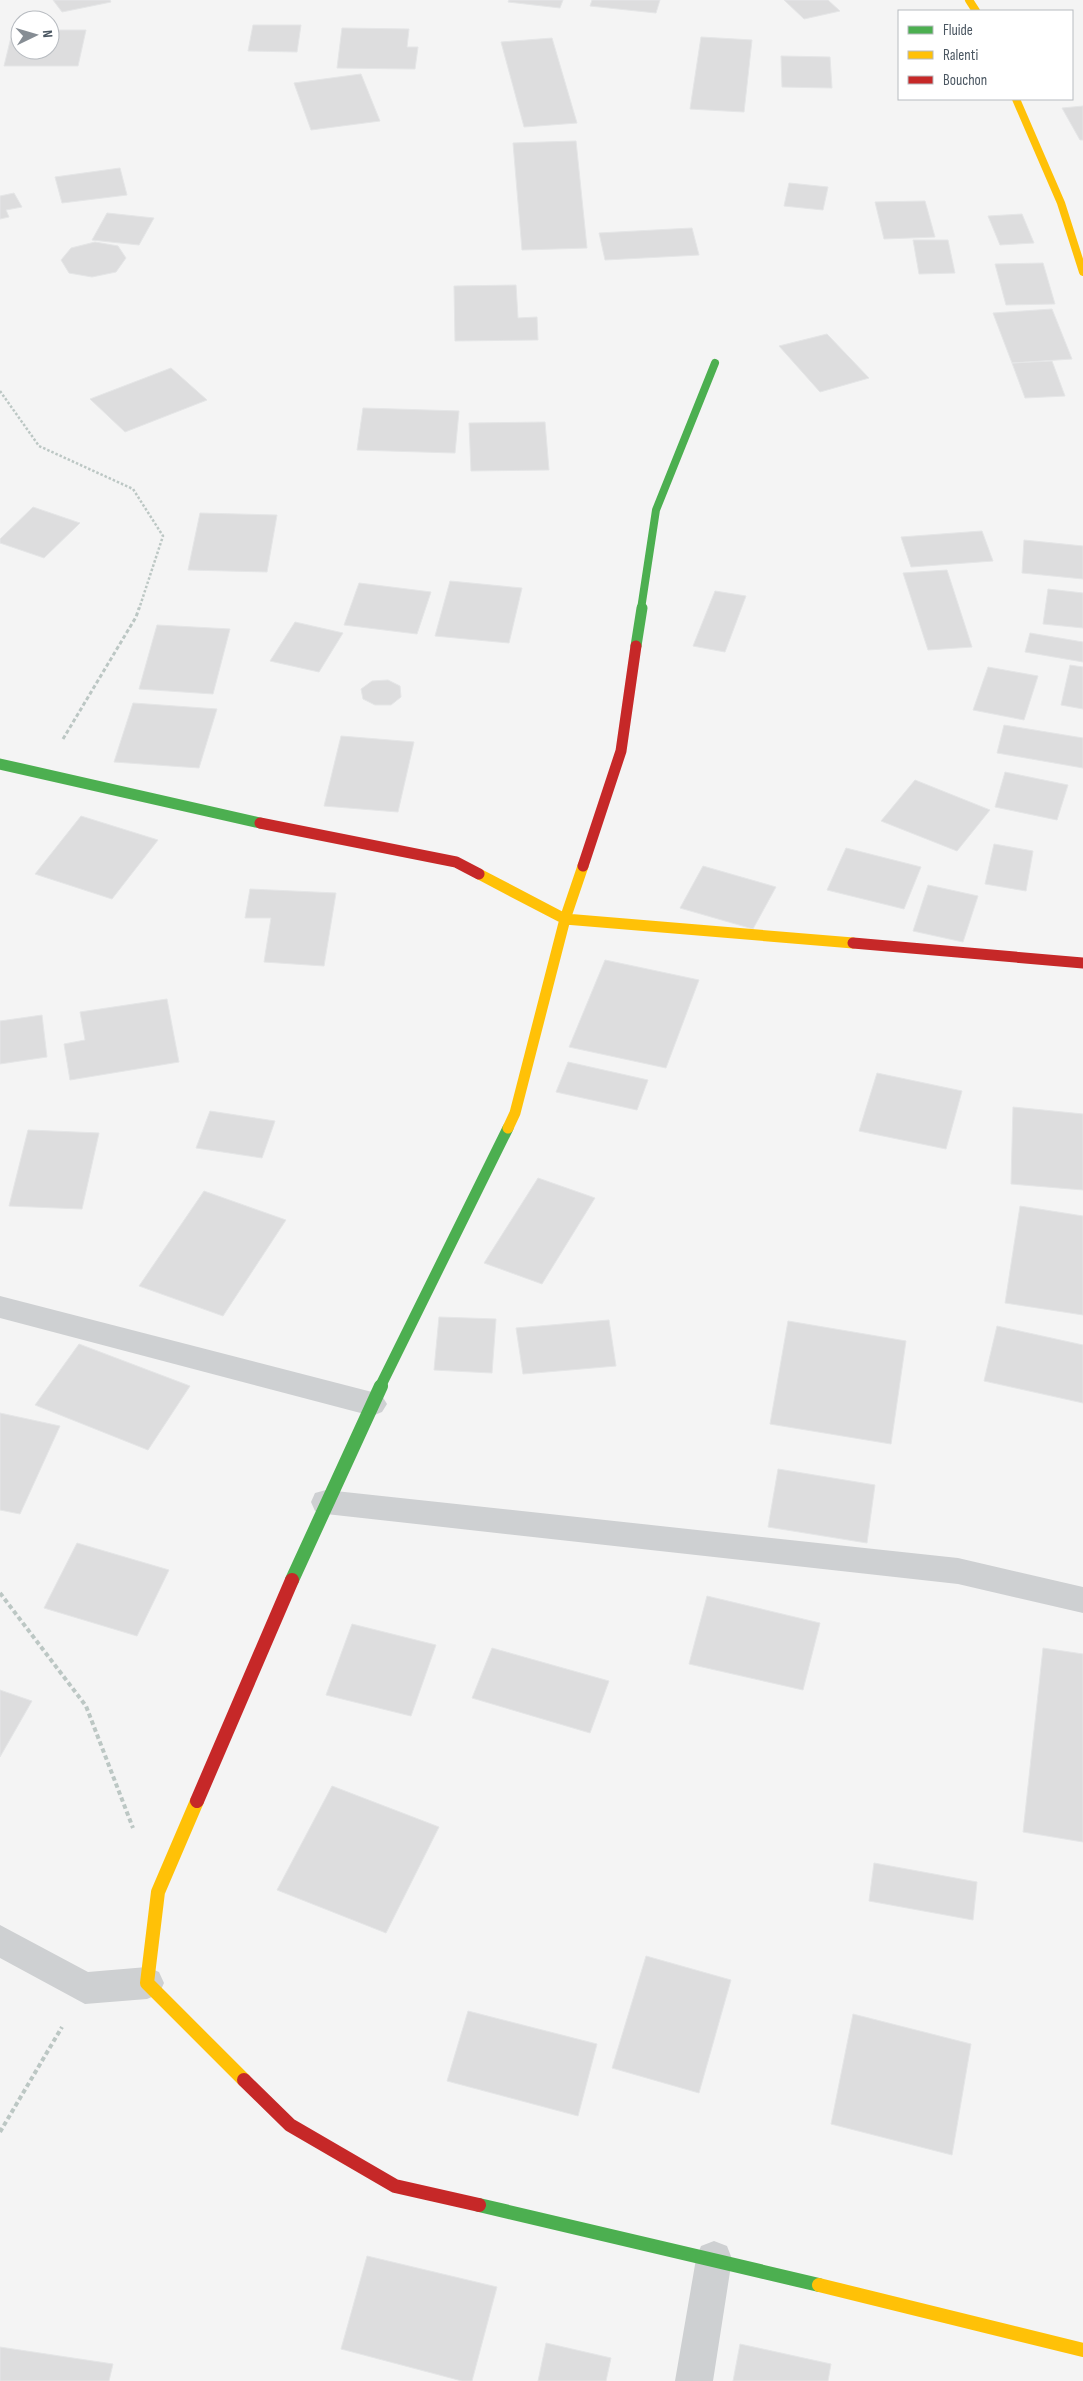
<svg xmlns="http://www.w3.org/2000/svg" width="1083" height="2381" viewBox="0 0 1083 2381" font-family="'Sofia Sans Condensed',sans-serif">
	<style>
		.building { fill: #ddddde; stroke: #e5e6e7 }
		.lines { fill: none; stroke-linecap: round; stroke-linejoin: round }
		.path-far2 { stroke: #bcc7c4; stroke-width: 2.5; stroke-dasharray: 2.5 2; stroke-linecap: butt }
		.path-far1 { stroke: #bcc7c4; stroke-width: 3; stroke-dasharray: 4 2.5; stroke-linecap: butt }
		.path { stroke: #bcc7c4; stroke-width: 4; stroke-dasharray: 4.5 3; stroke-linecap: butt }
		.street { fill: #ced0d2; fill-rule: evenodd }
		.fast-far2 { stroke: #4caf50; stroke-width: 8 }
		.fast-far1 { stroke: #4caf50; stroke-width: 11 }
		.fast { stroke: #4caf50; stroke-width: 14 }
		.slow-far2 { stroke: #ffc107; stroke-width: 8 }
		.slow-far1 { stroke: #ffc107; stroke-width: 11 }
		.slow { stroke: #ffc107; stroke-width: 14 }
		.jam-far1 { stroke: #c62828; stroke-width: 11 }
		.jam { stroke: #c62828; stroke-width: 14 }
	</style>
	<rect width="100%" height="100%" fill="#f4f4f4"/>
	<path class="building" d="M53,0H110L111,2L62,12Z
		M509,0H563L560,8L508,2Z
		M592,0H660L656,13L590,6Z
		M784,0H828L840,11L804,19Z
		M253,25H301L297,52L248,51Z
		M342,28L409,29L407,47H418L415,69L337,68Z
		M13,29H20V50H50V30H86L78,66H4Z
		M701,37L752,40L744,112L690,109Z
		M552,38L577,123L524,127L501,42Z
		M781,56L830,57L832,88L782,87Z
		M361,74L380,121L311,130L294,83Z
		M1083,106V140H1080L1062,108Z
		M576,141L587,248L522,250L513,143Z
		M120,168L127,195L62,203L55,177Z
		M789,183L828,187L823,210L784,206Z
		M14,193L22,207L6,210L9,217L0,219V196Z
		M925,201L935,237L884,239L875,202Z
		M107,213L154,218L139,245L92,240Z
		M1022,214L1034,243L1000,245L988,216Z
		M692,228L699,255L605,260L599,233Z
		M913,240H948L955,273L919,274Z
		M95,242L118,246L126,258L116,272L92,277L69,273L61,260L71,248Z
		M1043,263L1055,304L1006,305L995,264Z
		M516,285L518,318L537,317L538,340L455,341L454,286Z
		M1052,309L1072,359L1012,363L993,313Z
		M827,334L869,378L820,392L779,346Z
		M1052,361L1065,396L1025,398L1012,363Z
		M171,368L207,400L125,432L90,399Z
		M363,408L459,411L455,453L357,450Z
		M545,422L549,470L471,471L469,423Z
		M33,507L80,523L44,558L0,543V539Z
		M200,513L277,515L267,572L188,570Z
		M982,531L993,561L911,567L901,537Z
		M1024,540L1083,546V579L1022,573Z
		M947,570L972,647L928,650L903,573Z
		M450,581L522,588L509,643L435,636Z
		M359,583L431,592L417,634L344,625Z
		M1048,589L1083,593V628L1043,624Z
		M715,591L746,596L725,652L693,646Z
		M295,622L343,633L319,672L270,661Z
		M157,625L230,629L213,694L139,689Z
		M1030,633L1083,642V662L1025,652Z
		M1070,665L1083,667V709L1061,705Z
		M988,667L1038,676L1024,720L973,710Z
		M388,680L400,686L401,697L391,705H375L363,699L361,689L372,681Z
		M133,703L217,709L199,768L114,762Z
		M1004,725L1083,738V768L997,753Z
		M341,736L414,742L398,812L324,806Z
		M1005,772L1068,785L1057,820L995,807Z
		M915,780L990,810L957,851L881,821Z
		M81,816L158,840L112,899L35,874Z
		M994,844L1033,851L1026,891L985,884Z
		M846,848L921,867L904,909L827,890Z
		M703,866L776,887L753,929L680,908Z
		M928,885L978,896L963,942L913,931Z
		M250,889L336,893L324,966L264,962L271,918H245Z
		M605,960L699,980L666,1068L569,1047Z
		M167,999L179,1062L70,1080L64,1044L85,1040L80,1012Z
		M42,1015L47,1057L0,1064V1021Z
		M568,1062L648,1080L637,1110L556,1092Z
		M877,1073L962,1091L946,1149L859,1131Z
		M1013,1107L1083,1114V1190L1011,1184Z
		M210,1111L275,1121L262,1158L196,1148Z
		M28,1130L99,1133L82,1209L9,1206Z
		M538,1178L595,1198L542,1284L484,1263Z
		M204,1191L286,1220L223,1316L139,1286Z
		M1020,1206L1083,1216V1315L1005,1303Z
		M439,1317L496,1319L492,1373L434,1370Z
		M609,1320L616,1366L523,1374L516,1328Z
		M788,1321L906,1341L891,1444L770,1424Z
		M997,1326L1083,1345V1403L984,1381Z
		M79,1344L190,1386L148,1450L35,1405Z
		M0,1413L60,1426L20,1514L0,1510Z
		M778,1469L875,1485L867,1543L768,1527Z
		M77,1543L169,1570L137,1636L44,1608Z
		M707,1596L820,1623L803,1690L689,1664Z
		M352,1624L436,1645L411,1716L326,1695Z
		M492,1648L609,1681L590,1733L472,1698Z
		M1043,1648L1083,1654V1842L1023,1832Z
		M0,1690L32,1701L0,1757Z
		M332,1786L439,1827L386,1933L277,1890Z
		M874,1863L977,1882L973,1920L869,1901Z
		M646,1956L731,1980L699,2093L612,2068Z
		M468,2011L597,2044L578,2116L447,2081Z
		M853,2014L971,2044L952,2155L831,2124Z
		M367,2256L497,2287L472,2381H462L341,2349Z
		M546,2343L611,2358L606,2381H538Z
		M740,2344L831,2364L828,2381H733Z
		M0,2347L113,2364L109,2381H0Z"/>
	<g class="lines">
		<path class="path-far2" d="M0,391L39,446L133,489L163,536L139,609"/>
		<path class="path-far1" d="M63,739L136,617L139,608"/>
		<path class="path" d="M0,1593L86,1706L133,1828
			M0,2132L62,2027"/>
		<path class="street" d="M0,1296L372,1392L382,1396L387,1404L382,1412L372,1416L0,1318Z
			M326,1490L958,1558L1083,1587V1613L958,1584L326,1514L315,1511L311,1502L315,1493Z
			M0,1925L88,1972L147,1967L159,1972L164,1983L159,1994L147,1999L85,2004L0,1958Z
			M714,2241L727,2246L732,2259L713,2381H675L696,2259L701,2246Z"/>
		<path class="fast-far2" d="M641,609L656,510L715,363"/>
		<path class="fast-far1" d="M636,646L642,608
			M0,764L260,823
			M380,1387L508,1128"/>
		<path class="fast" d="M292,1580L381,1386
			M479,2205L819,2285"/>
		<path class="slow-far2" d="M969,0L976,11
			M1016,99L1061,203L1083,272"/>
		<path class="slow-far1" d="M479,874L565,919L853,943
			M508,1128L515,1113L565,919L583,866"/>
		<path class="slow" d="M197,1801L158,1892L147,1983L244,2080
			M819,2285L1083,2350"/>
		<path class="jam-far1" d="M260,823L456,862L479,874
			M583,866L621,751L636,646
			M853,943L1083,963"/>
		<path class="jam" d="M197,1801L292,1580
			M244,2080L290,2125L395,2186L479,2205"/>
	</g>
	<rect x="898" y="10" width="175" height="90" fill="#ffffff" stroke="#b7bbc0"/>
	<rect x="908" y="26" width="25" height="8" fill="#4caf50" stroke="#b7bbc0"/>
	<text x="943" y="35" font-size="15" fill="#4a5661">Fluide</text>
	<rect x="908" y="51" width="25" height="8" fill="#ffc107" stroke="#b7bbc0"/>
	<text x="943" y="60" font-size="15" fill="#4a5661">Ralenti</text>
	<rect x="908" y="76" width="25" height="8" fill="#c62828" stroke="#b7bbc0"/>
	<text x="943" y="85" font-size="15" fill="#4a5661">Bouchon</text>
	<g transform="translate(35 35) rotate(85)"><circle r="24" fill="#ffffff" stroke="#b7bbc0"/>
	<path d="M0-4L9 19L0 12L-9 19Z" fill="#868d94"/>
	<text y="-8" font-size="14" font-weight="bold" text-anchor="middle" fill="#4a5661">N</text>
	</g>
</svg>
